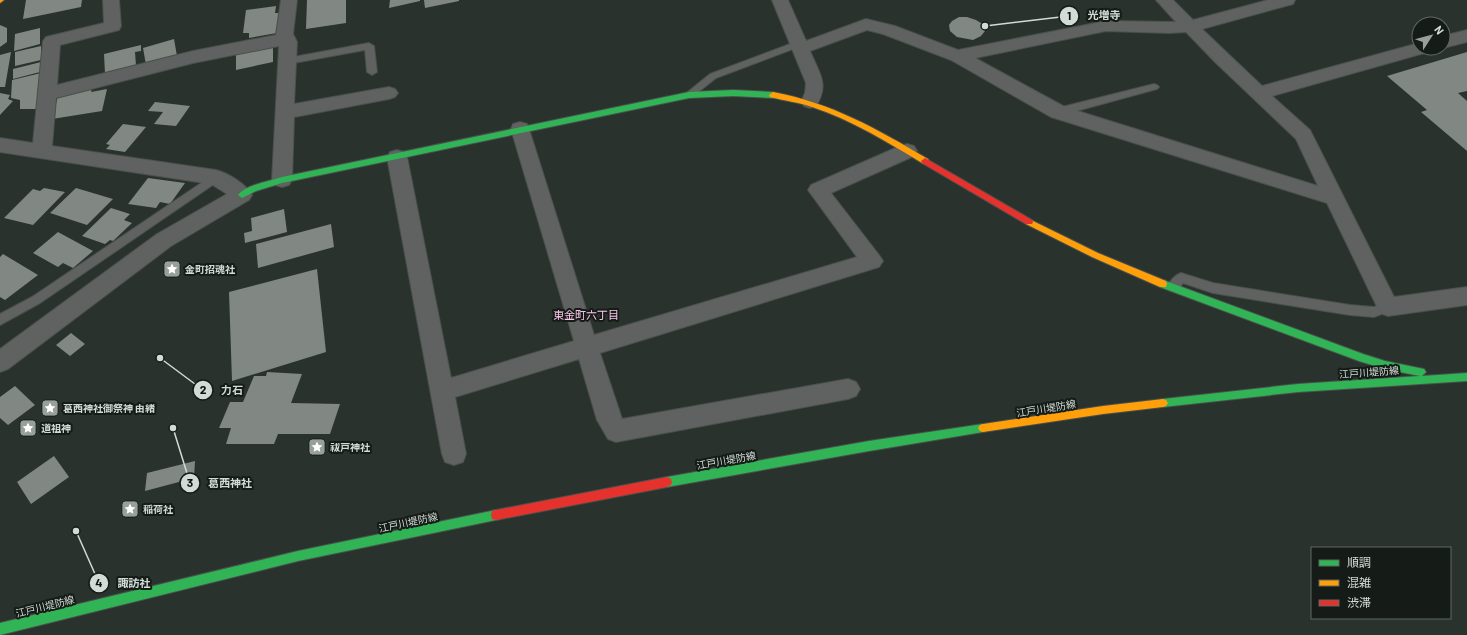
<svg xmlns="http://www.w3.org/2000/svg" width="1467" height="635" viewBox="0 0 1467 635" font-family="Barlow,'Noto Sans JP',sans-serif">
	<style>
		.building { fill: #818883 }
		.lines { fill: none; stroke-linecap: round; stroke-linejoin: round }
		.lane-casing { stroke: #49504c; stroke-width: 2 }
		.street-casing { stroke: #49504c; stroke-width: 2 }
		.fast-casing { stroke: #49504c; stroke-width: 2 }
		.slow-casing { stroke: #49504c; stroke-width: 2 }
		.jam-casing { stroke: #49504c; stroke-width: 2 }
		.lane { fill: #5f6260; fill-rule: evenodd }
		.street { fill: #5f6260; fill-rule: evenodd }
		.fast { fill: #30b455; fill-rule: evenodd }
		.slow { fill: #ff9f0a; fill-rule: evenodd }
		.jam { fill: #e5322d; fill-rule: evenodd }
		.labels { text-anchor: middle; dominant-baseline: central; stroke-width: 4; stroke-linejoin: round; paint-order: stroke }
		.poi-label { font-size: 10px; font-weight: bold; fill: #d2dcd6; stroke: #151b17; text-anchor: start }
		.street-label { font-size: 10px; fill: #d2dcd6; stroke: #151b17 }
		.neighbourhood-label { font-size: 11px; fill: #fbc4eb; stroke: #151b17 }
		.leader { fill: none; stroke: #d2dcd6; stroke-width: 1.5 }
		.callout-dot { fill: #d2dcd6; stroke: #151b17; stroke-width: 1.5 }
		.mark-label { font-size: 12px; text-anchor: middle; font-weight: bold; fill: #111 }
		.callout-label { font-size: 11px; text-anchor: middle; font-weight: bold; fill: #d2dcd6; stroke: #151b17; stroke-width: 4; stroke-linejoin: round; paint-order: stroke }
	</style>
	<rect width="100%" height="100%" fill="#2a322d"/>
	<path class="building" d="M26,0H82L81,7L23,19Z
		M307,0H346V23L306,29Z
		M390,0H420V1L389,8Z
		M424,0H459V1L425,8Z
		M276,6L275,13H279L277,33L249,38V33H243L246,10Z
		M959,17H967L976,20L984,25L985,31L981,36L973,40L957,37L950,31L949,25L952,21Z
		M0,25L7,28V42L0,47Z
		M40,28V44L14,51L15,34Z
		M174,39L177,56L146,65L143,48Z
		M141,45V51L135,52L136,66L105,74L104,54Z
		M41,46V60L15,66V52Z
		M273,46V62L236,70V53Z
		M11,52L5,87H0V55Z
		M1467,52V91L1458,93L1467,101V151L1421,112L1427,110L1387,76Z
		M41,62L40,72L13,79V69Z
		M41,73V86L38,87L37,109H20V100L11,98L12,80Z
		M92,88L91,92L107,89L102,111L52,119L58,96L71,94L72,91Z
		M0,93L10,95L8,99L13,101L0,115Z
		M155,102L190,106L176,126L154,124L163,112L148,111Z
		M123,124L146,127L125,152L106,149L110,145L106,144Z
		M148,178L185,183L170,204L160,202L156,208L128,204Z
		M44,188L65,192L33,225L4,218L33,189L40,191Z
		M76,188L113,199L87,225L50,213Z
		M111,208L130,214L124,220L132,223L113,241L110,240L105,244L82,236Z
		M284,209L287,232L245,243L244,233L252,231L251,218Z
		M331,224L334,247L258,268L256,244Z
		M58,232L93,251L73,268L63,263L58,267L33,253Z
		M3,254L38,275L5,300L0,297V257Z
		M317,269L326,352L232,381L229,292Z
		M71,333L85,344L70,356L56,345Z
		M267,372L302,374L291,403L340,404L330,434H278L274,444H226L231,428H219L230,402H243L254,376H266Z
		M15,386L35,405L8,425L0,418V397Z
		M54,456L69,477L31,504L17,482Z
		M195,461L194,478L145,491L147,473Z"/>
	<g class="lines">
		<g class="lane-casing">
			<path id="lane" d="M798,41L803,44L801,46L716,78L692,97L689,98L684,95L710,74Z
				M369,43L374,46L377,72L372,75L367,72L365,50L288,64L283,61L288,58Z
				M1154,84L1157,85L1159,87L1157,89L1058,116L1053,112L1058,108Z
				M216,173L220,174L221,177L220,180L40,303L0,325V314L32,297Z
				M1181,273L1213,283L1350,305L1374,307L1388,302L1392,304L1394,307L1392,310L1374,317L1350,315L1213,293L1183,283C1179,289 1176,293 1169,290L1167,287C1170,281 1175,275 1181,273Z"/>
		</g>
		<g class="street-casing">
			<path id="street" d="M103,0H119L121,26L119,30L60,45L57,85L193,51L276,35L281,0H297L293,34L297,42L294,104L389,87L395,89L398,93L395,97L389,99L294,117L292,180L289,185L282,187L275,185L272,180L279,46L193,63L56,98L52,146L216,170C228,173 246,184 252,195L249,200L171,246L8,369L0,372V349L157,234L227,194L211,184L0,152V138L33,143L43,41L46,37L104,23Z
				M772,0H788L806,41L866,19L895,26L958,50L1106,21L1176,22L1156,0H1173L1193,20L1268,0H1295L1293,4L1202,29L1262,86L1419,43V48H1431L1428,52L1272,96L1310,130L1394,297L1467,287V305L1388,316L1380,313L1327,203L1051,117L951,60L883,34L867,30L810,51C819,73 830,84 816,106L810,108L804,106L801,102L805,93L806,83ZM1106,31L1169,33L1186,32L1215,62L1296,139L1318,186L1065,107L975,58Z
				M1467,30V42L1443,48V36Z
				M520,122L527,124L529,129L594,335L857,257L808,190L811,185L900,146L907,144L914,146L917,151L914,156L831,193L879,255L883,261L879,267L600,353L622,419L848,379L856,382L860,389L856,396L848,399L616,442L608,439L597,420L579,359L455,397L466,454L463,462L454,465L445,462L442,454L387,157L390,152L397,150L404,152L407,157L451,378L574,341L511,129L513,124Z"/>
		</g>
		<g class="fast-casing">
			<path id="fast" d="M733,90L773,92L777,95L773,98L733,96L689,98L282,183L256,191L242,198L238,195C245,185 270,181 282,177L689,92Z
				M1163,280L1363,354L1385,361L1424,369L1426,372L1422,376L1467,373V381L1298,392L1163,407L1160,406L1158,403L1160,400L1163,399L1298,384L1420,376L1385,369L1359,361L1160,287L1159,284L1160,281Z
				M983,424L986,425L988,428L986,431L983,432L869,451L667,487L663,485L662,482L663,479L667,477L869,441Z
				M496,510L500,511L501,515L500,519L496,520L298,561L0,635V623L298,551Z"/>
		</g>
		<g class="slow-casing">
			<path id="slow" d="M0,0H4L0,3Z
				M773,92C832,103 877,129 928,159L929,161L925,164L922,163C887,142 852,120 812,107C799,102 784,101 770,97L769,95Z
				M1029,219L1098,253L1166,281L1167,284L1166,287H1160L1092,257L1026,224L1025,222L1026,220Z
				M1163,399L1166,400L1168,403L1166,406L1163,407L1103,414L983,432L980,431L978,428L980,425L983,424L1103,406Z"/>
		</g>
		<g class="jam-casing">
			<path id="jam" d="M925,158L1032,220L1033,222L1032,224H1026L922,163L921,161Z
				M667,477L671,479L672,482L671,485L667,487L496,520L492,519L491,515L492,511L496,510Z"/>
		</g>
		<use href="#lane" class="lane"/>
		<use href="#street" class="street"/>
		<use href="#fast" class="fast"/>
		<use href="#slow" class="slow"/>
		<use href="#jam" class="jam"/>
	</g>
	<defs>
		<g id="sight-square" transform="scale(0.9)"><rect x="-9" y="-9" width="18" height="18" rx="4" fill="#97a09b" stroke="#151b17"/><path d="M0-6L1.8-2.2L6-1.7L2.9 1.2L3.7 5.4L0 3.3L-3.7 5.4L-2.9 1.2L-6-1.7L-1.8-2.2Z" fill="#fff"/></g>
	</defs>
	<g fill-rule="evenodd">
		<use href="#sight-square" x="172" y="269"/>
		<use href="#sight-square" x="50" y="408"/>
		<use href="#sight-square" x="28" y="428"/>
		<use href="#sight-square" x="317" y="447"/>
		<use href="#sight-square" x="130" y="509"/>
	</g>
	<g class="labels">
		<g class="poi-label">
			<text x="185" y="269">金町招魂社</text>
			<text x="63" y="408">葛西神社御祭神 由緒</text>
			<text x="41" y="428">道祖神</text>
			<text x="330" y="447">祓戸神社</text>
			<text x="143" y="509">稲荷社</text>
		</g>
		<g class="street-label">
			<text transform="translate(1369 372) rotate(-4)">江戸川堤防線</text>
			<text transform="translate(1046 408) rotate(-9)">江戸川堤防線</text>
			<text transform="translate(726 460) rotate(-10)">江戸川堤防線</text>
			<text transform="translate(408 522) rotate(-12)">江戸川堤防線</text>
			<text transform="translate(45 606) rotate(-14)">江戸川堤防線</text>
		</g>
		<g class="neighbourhood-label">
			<text x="586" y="314">東金町六丁目</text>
		</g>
	</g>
	<path class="leader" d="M985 26L1069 16M160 358L203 390M173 428L190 483M76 531L99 583"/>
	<g class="callout-dot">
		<circle cx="985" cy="26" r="4"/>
		<circle cx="160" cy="358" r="4"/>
		<circle cx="173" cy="428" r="4"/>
		<circle cx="76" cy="531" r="4"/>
		<circle cx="1069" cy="16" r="10"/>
		<circle cx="203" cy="390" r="10"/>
		<circle cx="190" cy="483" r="10"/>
		<circle cx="99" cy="583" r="10"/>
	</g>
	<g class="mark-label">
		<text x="1069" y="20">1</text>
		<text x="203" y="394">2</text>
		<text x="190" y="487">3</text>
		<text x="99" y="587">4</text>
	</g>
	<g class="callout-label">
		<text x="1104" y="19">光増寺</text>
		<text x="232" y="394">力石</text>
		<text x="230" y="487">葛西神社</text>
		<text x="134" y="587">諏訪社</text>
	</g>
	<rect x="1311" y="547" width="140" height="72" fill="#151b17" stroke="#616863"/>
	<rect x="1319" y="560" width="20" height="6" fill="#30b455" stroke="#616863"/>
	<text x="1347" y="567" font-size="12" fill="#d2dcd6">順調</text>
	<rect x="1319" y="580" width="20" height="6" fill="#ff9f0a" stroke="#616863"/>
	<text x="1347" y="587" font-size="12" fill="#d2dcd6">混雑</text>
	<rect x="1319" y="600" width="20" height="6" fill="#e5322d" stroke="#616863"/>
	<text x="1347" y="607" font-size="12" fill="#d2dcd6">渋滞</text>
	<g transform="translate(1431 36) rotate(54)"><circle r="19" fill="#151b17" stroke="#616863"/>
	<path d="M0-3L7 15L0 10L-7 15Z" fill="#97a09b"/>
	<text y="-6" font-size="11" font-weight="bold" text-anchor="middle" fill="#d2dcd6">N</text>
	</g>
</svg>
